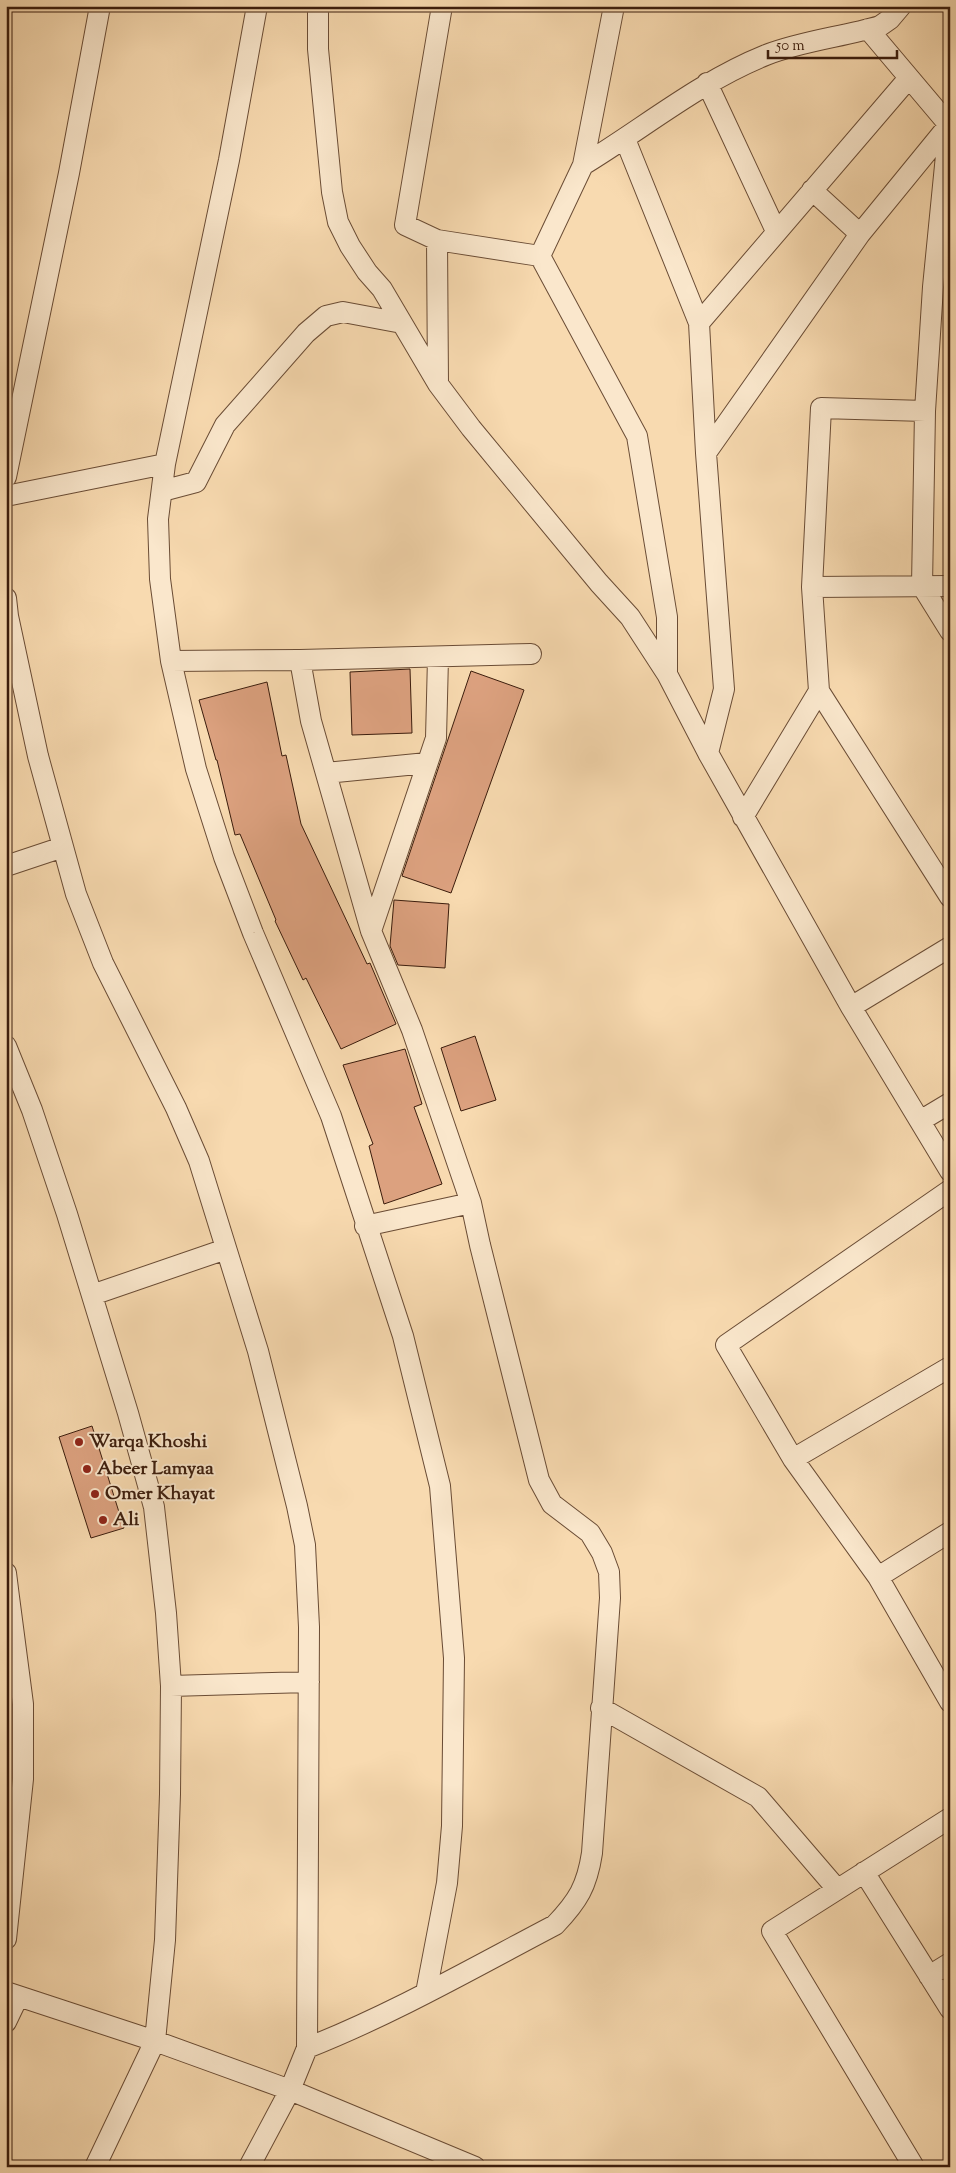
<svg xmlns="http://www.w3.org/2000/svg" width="956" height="2173" viewBox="0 0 956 2173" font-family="'Sorts Mill Goudy',serif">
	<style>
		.building { fill: #dca17f; stroke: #3b1c0c }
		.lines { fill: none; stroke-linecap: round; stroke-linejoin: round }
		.minor-casing { stroke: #6a4c35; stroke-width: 22 }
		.minor { stroke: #fae7cc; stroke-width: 20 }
		.poi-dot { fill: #8f2418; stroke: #fae7cc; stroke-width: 2 }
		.labels { text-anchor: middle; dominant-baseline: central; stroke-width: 4; stroke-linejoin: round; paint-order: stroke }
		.poi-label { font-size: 19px; font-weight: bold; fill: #3b1c0c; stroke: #fae7cc; text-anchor: start }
	</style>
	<rect width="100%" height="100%" fill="#f8dab0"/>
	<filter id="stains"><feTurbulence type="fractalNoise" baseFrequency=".004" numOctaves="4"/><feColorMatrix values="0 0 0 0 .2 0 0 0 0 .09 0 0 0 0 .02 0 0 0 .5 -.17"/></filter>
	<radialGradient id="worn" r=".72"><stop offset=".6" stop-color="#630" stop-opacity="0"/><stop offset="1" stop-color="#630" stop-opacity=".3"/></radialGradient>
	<path class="building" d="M410,669L412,733L352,735L350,672Z
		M471,671L524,690L451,893L402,876Z
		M267,682L282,756L286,755L301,824L367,964L370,963L396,1024L341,1049L306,978L303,980L275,921L276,920L240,834L235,835L217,760H216L199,700Z
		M394,900L449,904L445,968L398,965L390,946Z
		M475,1036L496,1100L461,1111L441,1048Z
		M405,1049L422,1104L414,1107L442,1184L384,1204L369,1146L373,1144L343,1065Z
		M92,1426L124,1528L91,1538L59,1437Z"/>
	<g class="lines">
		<g class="minor-casing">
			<path id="minor" d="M257,6L229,160L165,464L158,519L160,579L171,661L196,769L224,857L253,933L331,1116L403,1336L440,1486L454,1658L452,1826L447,1883L426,1993
				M318,6V49L332,192L338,222L350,246L367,272L382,289L438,384L471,428L599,583L630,617L667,674L708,753
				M442,6L405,225L437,240L540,256
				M868,29L949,125L933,287L925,411L922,586L950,631
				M707,83L776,231
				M625,139L699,323L706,453L724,689L708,753L851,1007L950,1171
				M583,165C644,128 699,82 766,55C802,41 842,37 880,26L890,19L901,6
				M812,190L860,234
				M437,240L438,383
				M540,256L637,436L667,617V674
				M540,256L583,165L614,6
				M699,323L908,79
				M706,453L860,234L949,125
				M6,477L69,173L100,6
				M162,491L196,482L225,425L306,333L326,316L343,312L402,323
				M6,496L165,464
				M812,587L950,586
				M6,598L8,616L38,756L76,894L103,963L176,1108L199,1161L258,1351L297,1506L305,1545L309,1627L307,2048L290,2090L249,2167
				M300,660L311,721L371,931L412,1030L471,1203L480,1245L539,1480L552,1504L590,1533L602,1553L609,1572L610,1598L592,1853C587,1886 578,1901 555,1925C473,1968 393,2014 307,2048
				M171,661L300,660L531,654
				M819,691L950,897
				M326,773L427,763
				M743,817L819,691L812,587L821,408L925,411
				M6,866L63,847
				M371,931L436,738L438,658
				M851,1007L950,947
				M6,1046L32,1110L67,1214L128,1413L154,1507L166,1613L171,1686L170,1794L165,1940L155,2041L95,2167
				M920,1121L950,1103
				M950,1190L726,1345L793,1459L878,1577L950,1702
				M365,1226L471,1203
				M92,1295L226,1249
				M793,1459L950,1367
				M6,1573L9,1597L6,1607
				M878,1577L950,1532
				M171,1686L309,1682
				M601,1708L758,1797L837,1889
				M864,1872L950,2009
				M6,1939L23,1779V1704L9,1597
				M929,1976L950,1963
				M6,1992L155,2041L290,2090L475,2167
				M6,2022L18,1997
				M914,2167L772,1931L950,1818"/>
		</g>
		<use href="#minor" class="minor"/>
	</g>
	<g class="poi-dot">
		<circle cx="79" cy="1442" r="5"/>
		<circle cx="87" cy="1469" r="5"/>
		<circle cx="95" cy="1494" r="5"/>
		<circle cx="103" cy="1520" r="5"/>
	</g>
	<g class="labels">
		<g class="poi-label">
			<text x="89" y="1442">Warqa Khoshi</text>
			<text x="97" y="1469">Abeer Lamyaa</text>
			<text x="105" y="1494">Omer Khayat</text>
			<text x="113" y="1520">Ali</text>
		</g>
	</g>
	<rect width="956" height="2173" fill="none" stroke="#f8dab0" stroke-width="25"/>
	<rect x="8" y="8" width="941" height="2158" fill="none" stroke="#3b1c0c" stroke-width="2.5"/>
	<rect x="12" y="12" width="931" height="2148" fill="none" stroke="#3b1c0c"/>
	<path d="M768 50v8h129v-8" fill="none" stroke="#3b1c0c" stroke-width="2.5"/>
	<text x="776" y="50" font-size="15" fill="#3b1c0c" stroke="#fae7cc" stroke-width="4" paint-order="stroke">50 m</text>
	<rect width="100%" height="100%" filter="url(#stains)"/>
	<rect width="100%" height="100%" fill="url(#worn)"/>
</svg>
